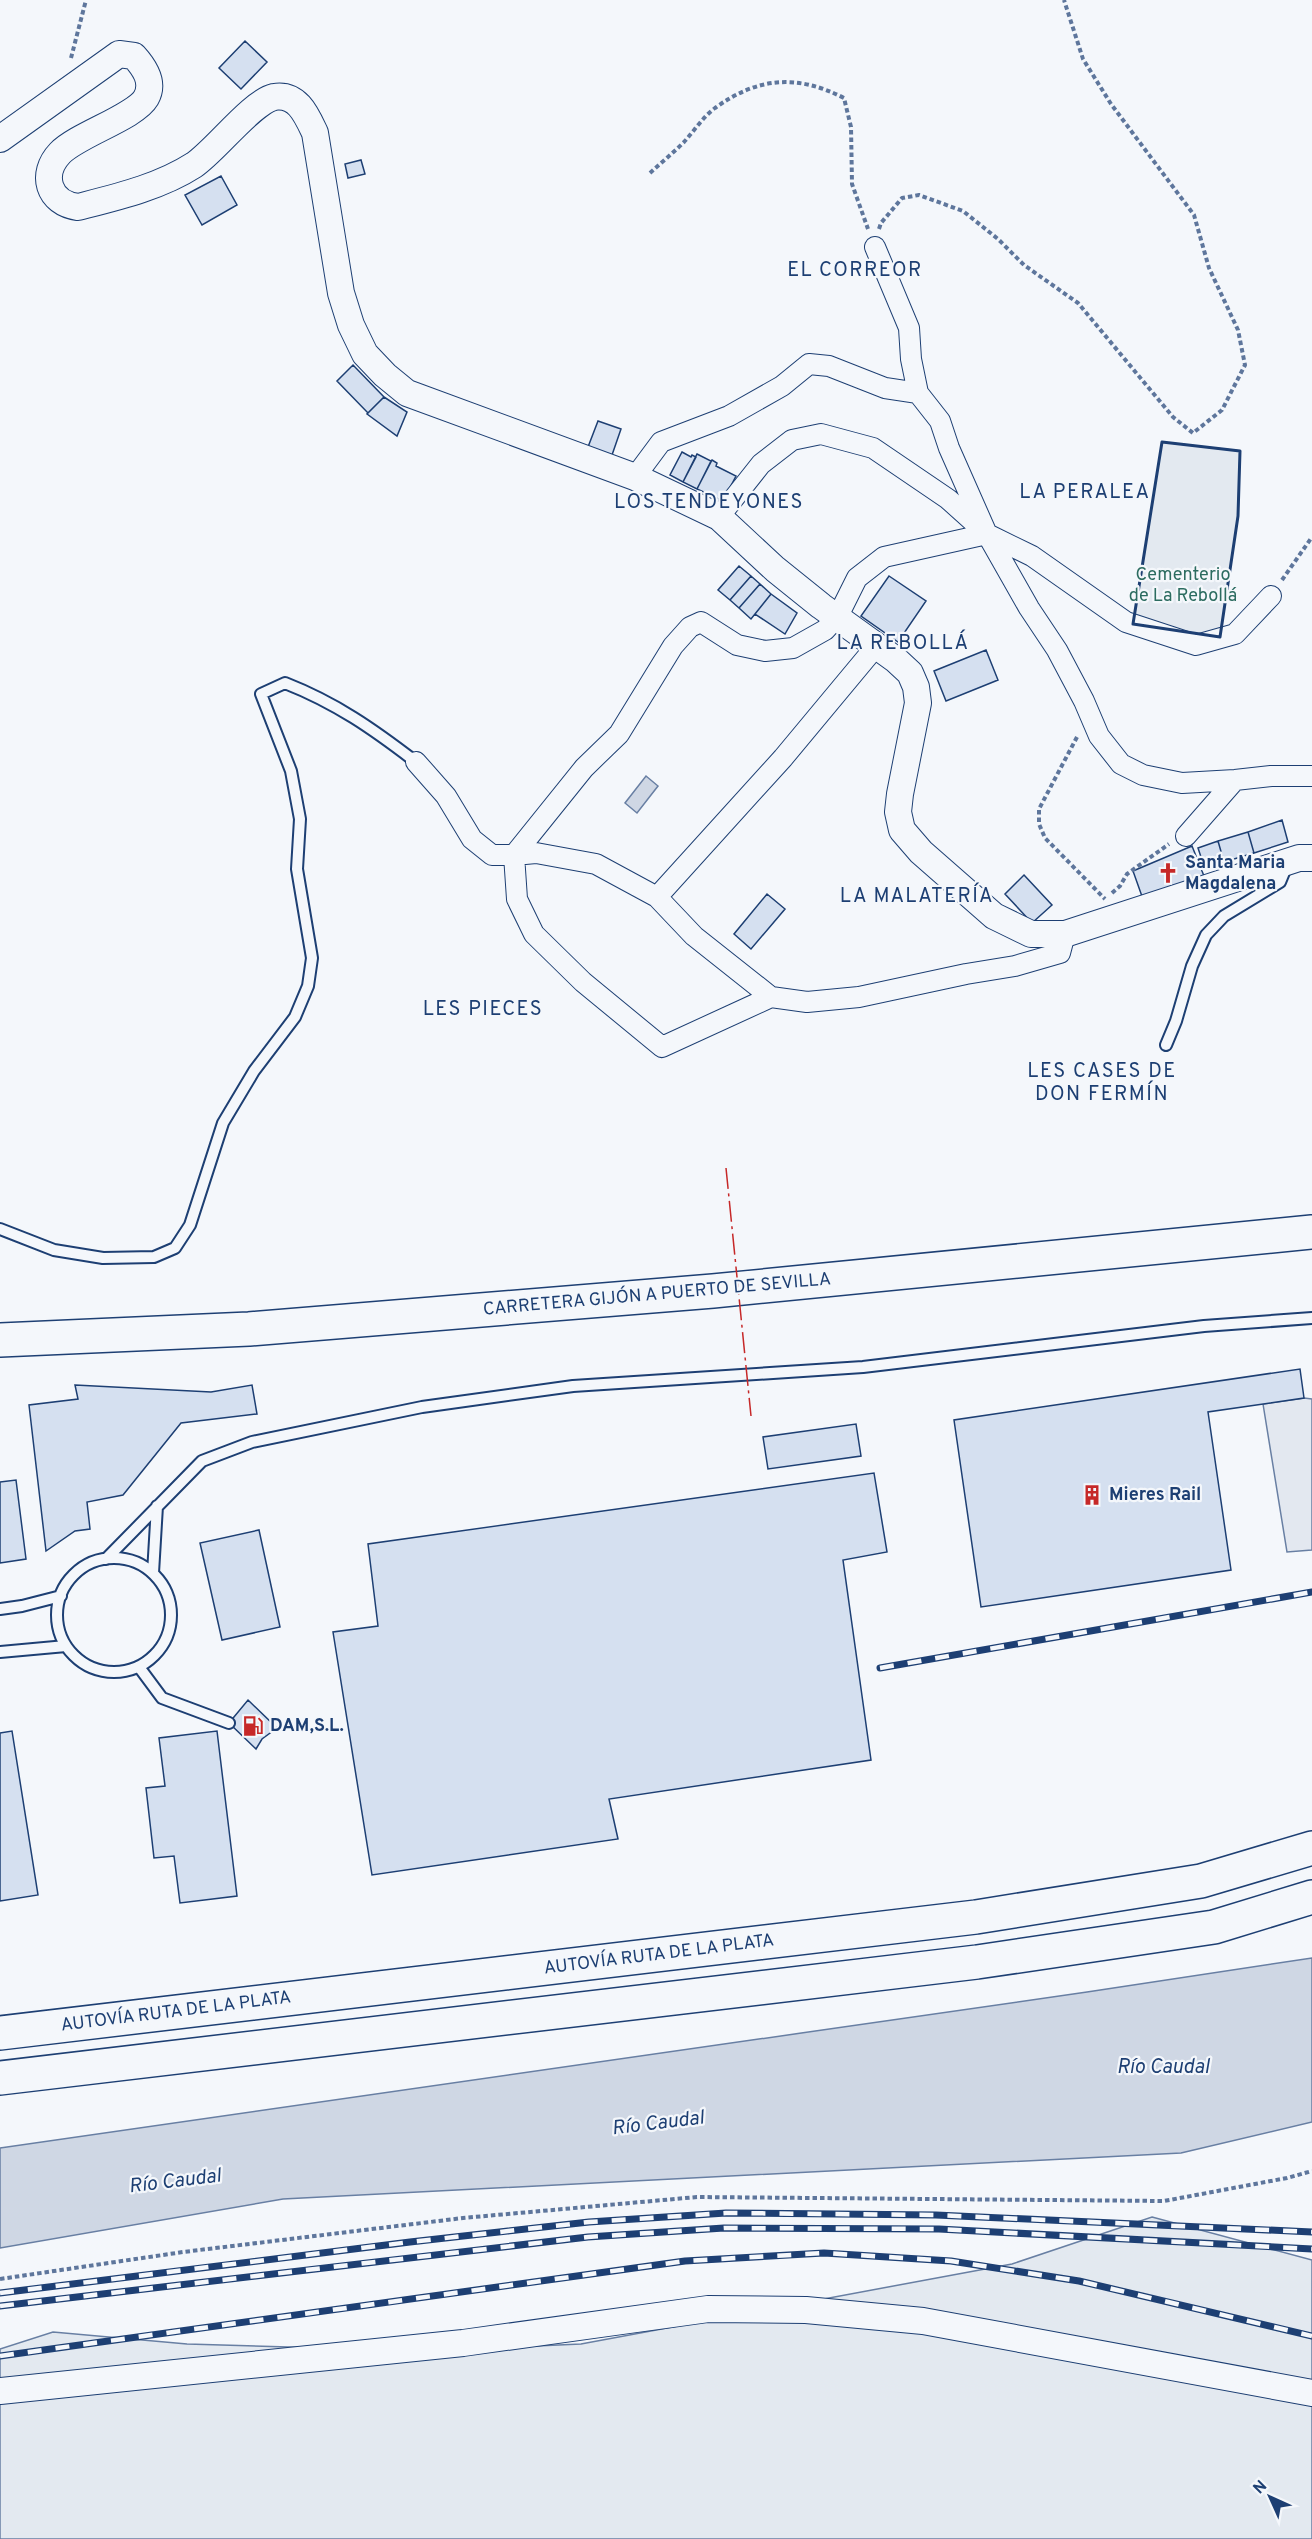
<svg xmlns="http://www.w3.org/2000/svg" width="1312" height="2539" viewBox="0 0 1312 2539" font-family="Overpass,sans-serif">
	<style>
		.green { fill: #e3e9f0; stroke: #687fa3; stroke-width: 1.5 }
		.parking { fill: #e3e8f0; stroke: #687fa3; stroke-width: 1.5 }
		.water { fill: #cfd7e4; stroke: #687fa3; stroke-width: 1.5 }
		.building { fill: #d5e0f0; stroke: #1d3f73; stroke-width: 1.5 }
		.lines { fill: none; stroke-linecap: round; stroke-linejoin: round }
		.service-casing { stroke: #1d3f73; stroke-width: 14 }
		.minor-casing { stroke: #1d3f73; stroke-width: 22 }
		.tertiary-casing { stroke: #1d3f73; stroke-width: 28 }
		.trunk-casing { stroke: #1d3f73; stroke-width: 36 }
		.motorway-casing { stroke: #1d3f73; stroke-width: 36 }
		.path { stroke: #5e769c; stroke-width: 4; stroke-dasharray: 4.5 3; stroke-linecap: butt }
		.service { stroke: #f4f7fb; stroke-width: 10 }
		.minor { stroke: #f4f7fb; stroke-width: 20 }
		.tertiary { stroke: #f4f7fb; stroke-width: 26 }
		.trunk { stroke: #f4f7fb; stroke-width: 33 }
		.motorway { stroke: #f4f7fb; stroke-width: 33 }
		.rail-casing { stroke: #1d3f73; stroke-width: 7 }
		.rail { stroke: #f4f7fb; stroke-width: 4.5; stroke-dasharray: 14; stroke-linecap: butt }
		.wall { stroke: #1d3f73; stroke-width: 3 }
		.power { stroke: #c62828; stroke-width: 1.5; stroke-dasharray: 21 4.5 3 4.5; stroke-linecap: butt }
		.labels { text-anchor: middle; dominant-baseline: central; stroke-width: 4.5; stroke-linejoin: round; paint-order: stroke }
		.park-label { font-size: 18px; fill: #2c6c60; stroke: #f4f7fb }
		.poi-label { font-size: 18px; font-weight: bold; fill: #1d3f73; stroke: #f4f7fb; text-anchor: start }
		.street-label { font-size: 18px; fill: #1d3f73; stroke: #f4f7fb }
		.neighbourhood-label { font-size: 20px; letter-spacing: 1.5px; fill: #1d3f73; stroke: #f4f7fb }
		.water-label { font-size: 20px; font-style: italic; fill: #1d3f73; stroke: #f4f7fb }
	</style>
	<rect width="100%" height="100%" fill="#f4f7fb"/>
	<path class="green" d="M1162,442L1240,451L1238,516L1220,637L1133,624Z
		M1152,2217L1312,2260V2539H0V2349L53,2332L187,2344L427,2351L581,2344L1012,2264Z"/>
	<path class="parking" d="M1304,1398L1312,1399V1550L1287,1552L1263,1404Z"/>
	<path class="water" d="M646,776L658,786L637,813L625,803Z
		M1312,1958V2122L1181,2153L283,2199L0,2248V2148L1087,1992Z"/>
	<path class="building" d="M245,41L267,62L241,89L219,68Z
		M361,160L365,174L348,178L345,164Z
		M221,176L237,205L202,225L185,195Z
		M353,365L384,397L368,413L337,381Z
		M384,397L407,412L397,436L367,414Z
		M598,421L621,429L612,455L588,447Z
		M682,452L691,457L692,455L696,457L683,482L670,475Z
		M697,454L711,461L697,489L683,482Z
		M712,460L717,463L716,466L736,476L723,501L697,489Z
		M739,566L751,576L730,600L718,590Z
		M751,576L760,584L739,608L730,600Z
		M889,576L926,601L898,642L861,616Z
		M760,584L771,594L751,619L739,608Z
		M771,594L797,613L785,634L755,614Z
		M986,650L998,680L946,701L934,671Z
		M1282,820L1288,842L1254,853L1248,832Z
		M1248,832L1254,853L1224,862L1218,841Z
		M1218,841L1224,862L1205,869L1198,848Z
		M1192,846L1204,876L1144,902L1133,871Z
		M1024,875L1052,905L1032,923L1005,894Z
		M767,894L785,909L751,949L734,934Z
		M1300,1369L1304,1398L1208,1412L1231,1570L981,1607L954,1420Z
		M75,1385L211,1392L252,1385L257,1414L181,1423L123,1495L87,1502L90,1529L75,1531L46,1551L29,1405L78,1399Z
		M856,1424L861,1456L768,1469L763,1437Z
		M874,1473L887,1552L843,1560L871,1760L609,1799L618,1839L372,1875L333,1632L378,1626L368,1544Z
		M16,1480L26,1559L0,1563V1482Z
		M259,1530L280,1627L222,1640L200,1543Z
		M248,1700L277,1728L262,1739L256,1749L229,1723Z
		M12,1731L38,1895L0,1901V1733Z
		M217,1731L237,1896L180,1903L174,1856L154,1858L146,1788L165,1786L159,1738Z"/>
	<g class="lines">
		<g class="service-casing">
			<path id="service" d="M1166,1045L1176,1021L1192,966L1206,935L1224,916L1280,882L1287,865
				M0,1229L54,1250L103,1258L154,1257L175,1248L190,1225L223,1123L254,1071L295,1017L308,986L312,958L297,869L300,819L291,771L261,694L285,683C336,703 373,729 416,762
				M57 1615a57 57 0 1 1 114 0a57 57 0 1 1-114 0Z
				M106,1559L202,1461L252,1442L422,1407L573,1386L863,1367L1204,1326L1312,1318
				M153,1573L157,1506
				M0,1609L22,1606L61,1596
				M0,1652L66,1646
				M139,1667L162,1698L229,1723"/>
		</g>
		<g class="minor-casing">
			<path id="minor" d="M875,247L909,328L911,359L918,393
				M635,477L661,442L729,416L782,386L809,364L829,366L885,388L918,393L940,421L949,448L987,534L1029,608L1057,650L1084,701L1099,736L1121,764L1143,775L1182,783L1235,780L1271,776H1312
				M719,517L761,464L792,440L821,434L873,448L948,499L987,534L1032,556L1126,622L1196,645L1235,634L1271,596
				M416,762L446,796L472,839L492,855H514L584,768L619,734L673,646L690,627L701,622L737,645L765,651L793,648L825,630L838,616L857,578L884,557L987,534
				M1186,836L1235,780
				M657,897L783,758L877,645
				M771,997L662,1047L583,982L534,934L517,899L514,855L536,853L596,864L657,897L694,936L771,997L807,1002L859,997L966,974L1015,966L1060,953L1065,934"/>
		</g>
		<g class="tertiary-casing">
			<path id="tertiary" d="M0,139L119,54L134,56C144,67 155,82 146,98C135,117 77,135 60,153C40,174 48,203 78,207C117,197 160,187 194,165C216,150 252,102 274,97C298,93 307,116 315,133L341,293L351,325L365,354L385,375L407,393L635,477L719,517L775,569L821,606L896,660L910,673L916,687L918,703L900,794L898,812L902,830L921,852L994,916L1031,934H1065L1299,858H1312
				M0,2391L463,2343L708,2309L806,2310L923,2321L1312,2393"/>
		</g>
		<g class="trunk-casing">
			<path id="trunk" d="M0,1340L249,1329L713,1291L1312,1232"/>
		</g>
		<g class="motorway-casing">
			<path id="motorway" d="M0,2033L976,1917L1201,1881L1312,1848
				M0,2078L977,1962L1214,1927L1312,1897"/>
		</g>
		<path class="path" d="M71,58L86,0
			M650,173C661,163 673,153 684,142C694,131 703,117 715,108C758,77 797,74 844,98L851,127L852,184L868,229
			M879,229L881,223L902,198L919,195L963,211L998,239L1024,265L1078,303L1173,417L1193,433L1222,410L1245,365L1238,330L1209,268L1194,215L1111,104L1083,59L1064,0
			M1282,580L1312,537
			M1077,737L1039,809V824L1045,838L1105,899
			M1112,893L1120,886L1127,874L1169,844
			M0,2279L183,2252L463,2218L697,2197L1164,2201L1287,2178L1312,2171"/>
		<use href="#service" class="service"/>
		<use href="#minor" class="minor"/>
		<use href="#tertiary" class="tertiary"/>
		<use href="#trunk" class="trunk"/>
		<use href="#motorway" class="motorway"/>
		<g class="rail-casing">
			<path id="rail" d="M880,1668L1312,1592
				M0,2293L410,2242L589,2222L726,2213L936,2215L1312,2232
				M0,2306L588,2237L724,2228L939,2229L1312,2249
				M0,2356L685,2261L824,2253L951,2261L1079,2281L1312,2336"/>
		</g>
		<use href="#rail" class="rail"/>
		<path class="wall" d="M1162,442L1240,451L1238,516L1220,637L1133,624Z"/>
		<path class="power" d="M726,1168L751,1416"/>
	</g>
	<defs>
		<g id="church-bare" transform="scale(1.62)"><path d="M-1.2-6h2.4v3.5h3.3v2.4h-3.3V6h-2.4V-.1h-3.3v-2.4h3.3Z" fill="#c62828" stroke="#f4f7fb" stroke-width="2.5" paint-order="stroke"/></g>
		<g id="building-bare" transform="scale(1.62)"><path d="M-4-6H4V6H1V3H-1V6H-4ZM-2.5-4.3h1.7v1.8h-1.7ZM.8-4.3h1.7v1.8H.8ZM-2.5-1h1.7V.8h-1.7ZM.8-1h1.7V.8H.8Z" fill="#c62828" stroke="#f4f7fb" stroke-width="2.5" paint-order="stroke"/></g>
		<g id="fuel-bare" transform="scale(1.62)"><path d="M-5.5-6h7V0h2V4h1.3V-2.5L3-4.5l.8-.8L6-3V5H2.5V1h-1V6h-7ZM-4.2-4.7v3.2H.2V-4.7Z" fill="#c62828" stroke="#f4f7fb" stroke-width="2.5" paint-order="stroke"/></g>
	</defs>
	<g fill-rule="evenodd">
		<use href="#church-bare" x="1168" y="873"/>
		<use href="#building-bare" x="1092" y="1495"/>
		<use href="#fuel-bare" x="253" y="1726"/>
	</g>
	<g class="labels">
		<g class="park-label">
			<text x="1183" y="575">Cementerio<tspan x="1183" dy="21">de La Rebollá</tspan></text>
		</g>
		<g class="poi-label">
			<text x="1185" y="863">Santa Maria<tspan x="1185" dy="21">Magdalena</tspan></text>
			<text x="1109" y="1495">Mieres Rail</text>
			<text x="270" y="1726">DAM,S.L.</text>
		</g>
		<g class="street-label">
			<text transform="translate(657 1295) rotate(-5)">CARRETERA GIJÓN A PUERTO DE SEVILLA</text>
			<text transform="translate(659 1955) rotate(-7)">AUTOVÍA RUTA DE LA PLATA</text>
			<text transform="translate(176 2012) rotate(-7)">AUTOVÍA RUTA DE LA PLATA</text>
		</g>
		<g class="neighbourhood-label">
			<text x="855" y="271">EL CORREOR</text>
			<text x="1085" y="493">LA PERALEA</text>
			<text x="709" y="503">LOS TENDEYONES</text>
			<text x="903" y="644">LA REBOLLÁ</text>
			<text x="917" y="897">LA MALATERÍA</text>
			<text x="483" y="1010">LES PIECES</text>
			<text x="1102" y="1072">LES CASES DE<tspan x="1102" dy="23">DON FERMÍN</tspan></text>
		</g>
		<g class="water-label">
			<text x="1163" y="2068">Río Caudal</text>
			<text transform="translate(658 2124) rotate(-7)">Río Caudal</text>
			<text transform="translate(175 2182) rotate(-7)">Río Caudal</text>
		</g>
	</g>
	<g transform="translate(1270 2497) rotate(315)" stroke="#f4f7fb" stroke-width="4.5" paint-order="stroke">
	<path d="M0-4.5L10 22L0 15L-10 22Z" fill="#1d3f73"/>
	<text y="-9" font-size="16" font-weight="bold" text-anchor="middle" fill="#1d3f73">N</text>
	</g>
</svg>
